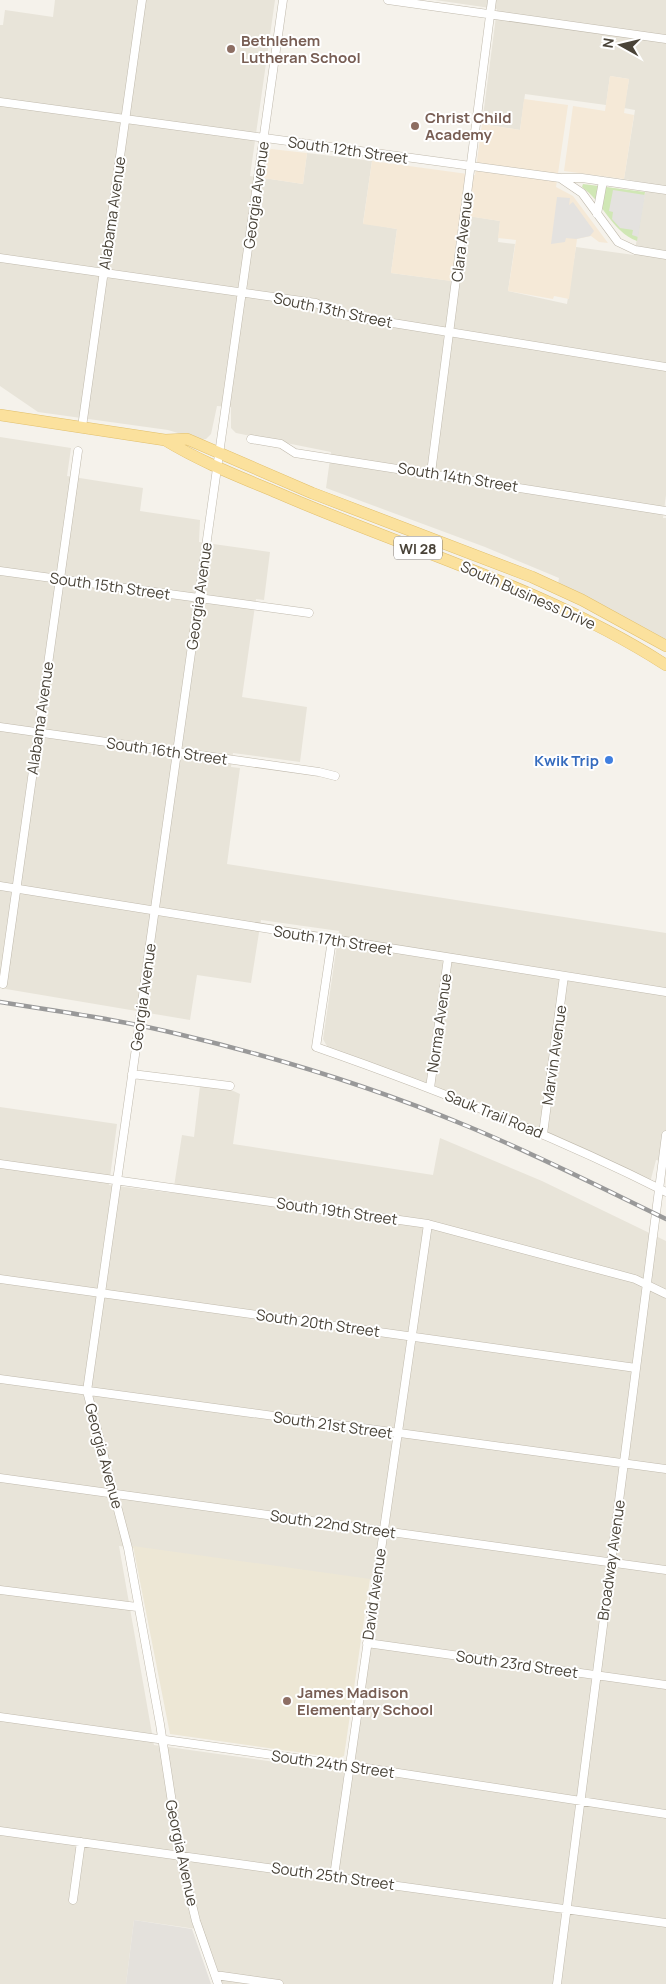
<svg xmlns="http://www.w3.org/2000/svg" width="666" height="1984" viewBox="0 0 666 1984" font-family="Manrope,sans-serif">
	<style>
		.residential { fill: #e8e4d9; fill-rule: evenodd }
		.commercial { fill: #f5e9d7 }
		.industrial { fill: #e4e1dc }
		.education { fill: #ede7d5 }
		.green { fill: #d0e7b5 }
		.parking { fill: #e4e2df }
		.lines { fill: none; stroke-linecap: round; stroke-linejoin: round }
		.minor-casing { stroke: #c0baad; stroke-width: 9 }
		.primary-casing { stroke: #e1bf6c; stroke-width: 12 }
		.minor { stroke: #fff; stroke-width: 8 }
		.primary { stroke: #fbe19d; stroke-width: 11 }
		.rail-casing { stroke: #999; stroke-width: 4.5 }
		.rail { stroke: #fff; stroke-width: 2.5; stroke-dasharray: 8; stroke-linecap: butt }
		.minor-bridge-casing { stroke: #c0baad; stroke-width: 9; stroke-linecap: butt }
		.minor-bridge { stroke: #fff; stroke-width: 8 }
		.education-dot { fill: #8d6e63; stroke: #fff; stroke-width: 2 }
		.shop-dot { fill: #3f7fe0; stroke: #fff; stroke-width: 2 }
		.labels { text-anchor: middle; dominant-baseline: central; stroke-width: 4; stroke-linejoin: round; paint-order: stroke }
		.shield { fill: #fff; stroke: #807b74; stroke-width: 1 }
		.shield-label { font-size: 14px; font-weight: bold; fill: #494338 }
		.education-label { font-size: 15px; font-weight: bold; fill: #785e54; stroke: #fff; text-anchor: start }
		.street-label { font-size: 15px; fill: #494338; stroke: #fff }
		.shop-label { font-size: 15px; font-weight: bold; fill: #366cbe; stroke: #fff; text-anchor: end }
	</style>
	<rect width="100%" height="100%" fill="#f5f2eb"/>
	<path class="residential" d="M55,0H275L250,176L303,184L307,153L372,161L363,223L397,229L391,273L460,282L469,216L500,221L498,242L515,244L508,291L567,304L576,247L634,255L647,183L624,179L635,110L624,108L629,79L610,76L606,105L525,94L520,130L482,124L497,9L435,0H666V495L663,518H666V643L558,585L559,578L485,547L326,488L331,452L236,433L231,428V407L217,406L211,434L206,439L201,440L168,430L38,412L0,386V25H3L5,10L53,17Z
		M0,437L71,448L67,476L143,488L140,511L200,520L199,542L270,552L264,600L256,599L242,697L307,707L300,762L233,753L231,767L240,768L227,864L666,933V1162L656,1160L651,1179L645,1180L594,1153L480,1103L328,1048L323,1039L339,931L261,920L251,983L197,975L190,1020L0,988Z
		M200,1086L229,1089L240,1094L233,1144L433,1175L440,1138L542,1181L666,1241V1984H223L203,1930L134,1920L126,1984H0V1107L117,1124L109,1185L173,1193L182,1135L194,1137ZM119,1546L380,1581L353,1773L154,1745Z"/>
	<path class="commercial" d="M610,76L629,79L624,113L634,115L624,179L564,171L573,106L605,111Z
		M524,99L568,105L556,187L573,196L608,243L599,242L591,236L577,239L569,299L554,296L553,299L508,291L516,240L498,238L500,221L460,215L451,281L391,273L397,229L363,224L372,161L475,175L482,124L520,130Z
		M271,149L307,153L303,184L263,178L267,153Z"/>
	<path class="industrial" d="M134,1920L192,1929L211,1984H126Z"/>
	<path class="education" d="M133,1546L370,1579L344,1756L339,1758L170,1734Z"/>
	<path class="green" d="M583,184L645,192L637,241C611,231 604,203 582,187Z"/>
	<path class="parking" d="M613,190L645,195L638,237L632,235L633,230L620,228L612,219L613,212L609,211Z
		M557,197L570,198L569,205L573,202L594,231L590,236L576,239L566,238L565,242L551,244Z"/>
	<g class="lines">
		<g class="minor-casing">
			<path id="minor" d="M388,0L666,39
				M0,102L560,178L582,193L618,242L635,250L666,255
				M562,178H582L666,190
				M597,214L603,181
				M0,258L316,303L337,314L666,367
				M82,427L142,0
				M251,439L281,444L295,453L666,511
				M431,473L492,0
				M0,571L309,613
				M0,727L319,772L335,776
				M0,886L666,992
				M332,940L316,1047C436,1089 553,1135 666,1192
				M148,958L283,0
				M3,984L78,451
				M136,1048L87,1391L128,1548L160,1724L180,1855L196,1921L218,1984
				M132,1074L230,1086
				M430,1088L448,958
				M543,1134L564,976
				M0,1164L428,1224L635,1279L666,1294
				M0,1279L636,1368
				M0,1379L666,1469
				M0,1478L666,1570
				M0,1590L137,1607
				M367,1643L666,1685
				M0,1717L359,1767L666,1814
				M0,1831L666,1923
				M334,1876L428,1224
				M73,1900L81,1842
				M215,1975L279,1984
				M557,1984L666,1135"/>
		</g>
		<g class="primary-casing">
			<path id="primary" d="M0,415L165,440L187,439L312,493L532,577L582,600L666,646
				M165,440C201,462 240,477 278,493C409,550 546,588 666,665"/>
		</g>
		<use href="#minor" class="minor"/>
		<use href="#primary" class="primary"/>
		<g class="rail-casing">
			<path id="rail" d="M0,1002C61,1012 123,1020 182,1035C279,1058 375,1088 467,1126C535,1154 600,1187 666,1219"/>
		</g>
		<use href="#rail" class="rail"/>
		<g class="minor-bridge-casing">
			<path id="minor-bridge" d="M136,1048L148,958"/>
		</g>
		<use href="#minor-bridge" class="minor-bridge"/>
	</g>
	<g class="education-dot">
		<circle cx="231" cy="49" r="5"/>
		<circle cx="415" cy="126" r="5"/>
		<circle cx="287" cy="1701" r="5"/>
	</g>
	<circle class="shop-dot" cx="609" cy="760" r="5"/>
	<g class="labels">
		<rect class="shield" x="394" y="536.5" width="48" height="23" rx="4"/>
		<g class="shield-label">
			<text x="418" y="548">WI 28</text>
		</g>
		<g class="education-label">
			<text x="241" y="40">Bethlehem<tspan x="241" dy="17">Lutheran School</tspan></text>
			<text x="425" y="117">Christ Child<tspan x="425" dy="17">Academy</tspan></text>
			<text x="297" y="1692">James Madison<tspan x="297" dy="17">Elementary School</tspan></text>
		</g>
		<g class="street-label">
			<text transform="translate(348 150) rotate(8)">South 12th Street</text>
			<text transform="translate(256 195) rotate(-82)">Georgia Avenue</text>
			<text transform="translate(112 213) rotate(-82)">Alabama Avenue</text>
			<text transform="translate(462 237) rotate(-83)">Clara Avenue</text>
			<text transform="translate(333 310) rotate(12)">South 13th Street</text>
			<text transform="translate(458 477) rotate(9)">South 14th Street</text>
			<text transform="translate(110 586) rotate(8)">South 15th Street</text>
			<text transform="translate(528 595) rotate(24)">South Business Drive</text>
			<text transform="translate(199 596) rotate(-82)">Georgia Avenue</text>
			<text transform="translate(40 718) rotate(-82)">Alabama Avenue</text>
			<text transform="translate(167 751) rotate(8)">South 16th Street</text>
			<text transform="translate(333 940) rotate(9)">South 17th Street</text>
			<text transform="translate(143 997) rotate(-82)">Georgia Avenue</text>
			<text transform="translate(439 1023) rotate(-82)">Norma Avenue</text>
			<text transform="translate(554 1055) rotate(-82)">Marvin Avenue</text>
			<text transform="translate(494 1114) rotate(22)">Sauk Trail Road</text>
			<text transform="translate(337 1211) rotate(8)">South 19th Street</text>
			<text transform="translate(318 1323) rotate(8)">South 20th Street</text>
			<text transform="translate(333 1425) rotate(8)">South 21st Street</text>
			<text transform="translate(104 1456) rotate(75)">Georgia Avenue</text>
			<text transform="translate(333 1524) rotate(8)">South 22nd Street</text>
			<text transform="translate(611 1560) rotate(-82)">Broadway Avenue</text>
			<text transform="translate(374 1594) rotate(-82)">David Avenue</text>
			<text transform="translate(517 1664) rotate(8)">South 23rd Street</text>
			<text transform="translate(333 1764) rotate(8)">South 24th Street</text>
			<text transform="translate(182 1853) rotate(78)">Georgia Avenue</text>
			<text transform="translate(333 1876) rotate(8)">South 25th Street</text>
		</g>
		<g class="shop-label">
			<text x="599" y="760">Kwik Trip</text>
		</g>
	</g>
	<g transform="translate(621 45) rotate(278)" stroke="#ffffff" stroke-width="4" paint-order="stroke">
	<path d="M0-4L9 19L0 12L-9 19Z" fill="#494338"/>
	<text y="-8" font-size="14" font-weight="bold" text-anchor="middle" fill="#494338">N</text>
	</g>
</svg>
